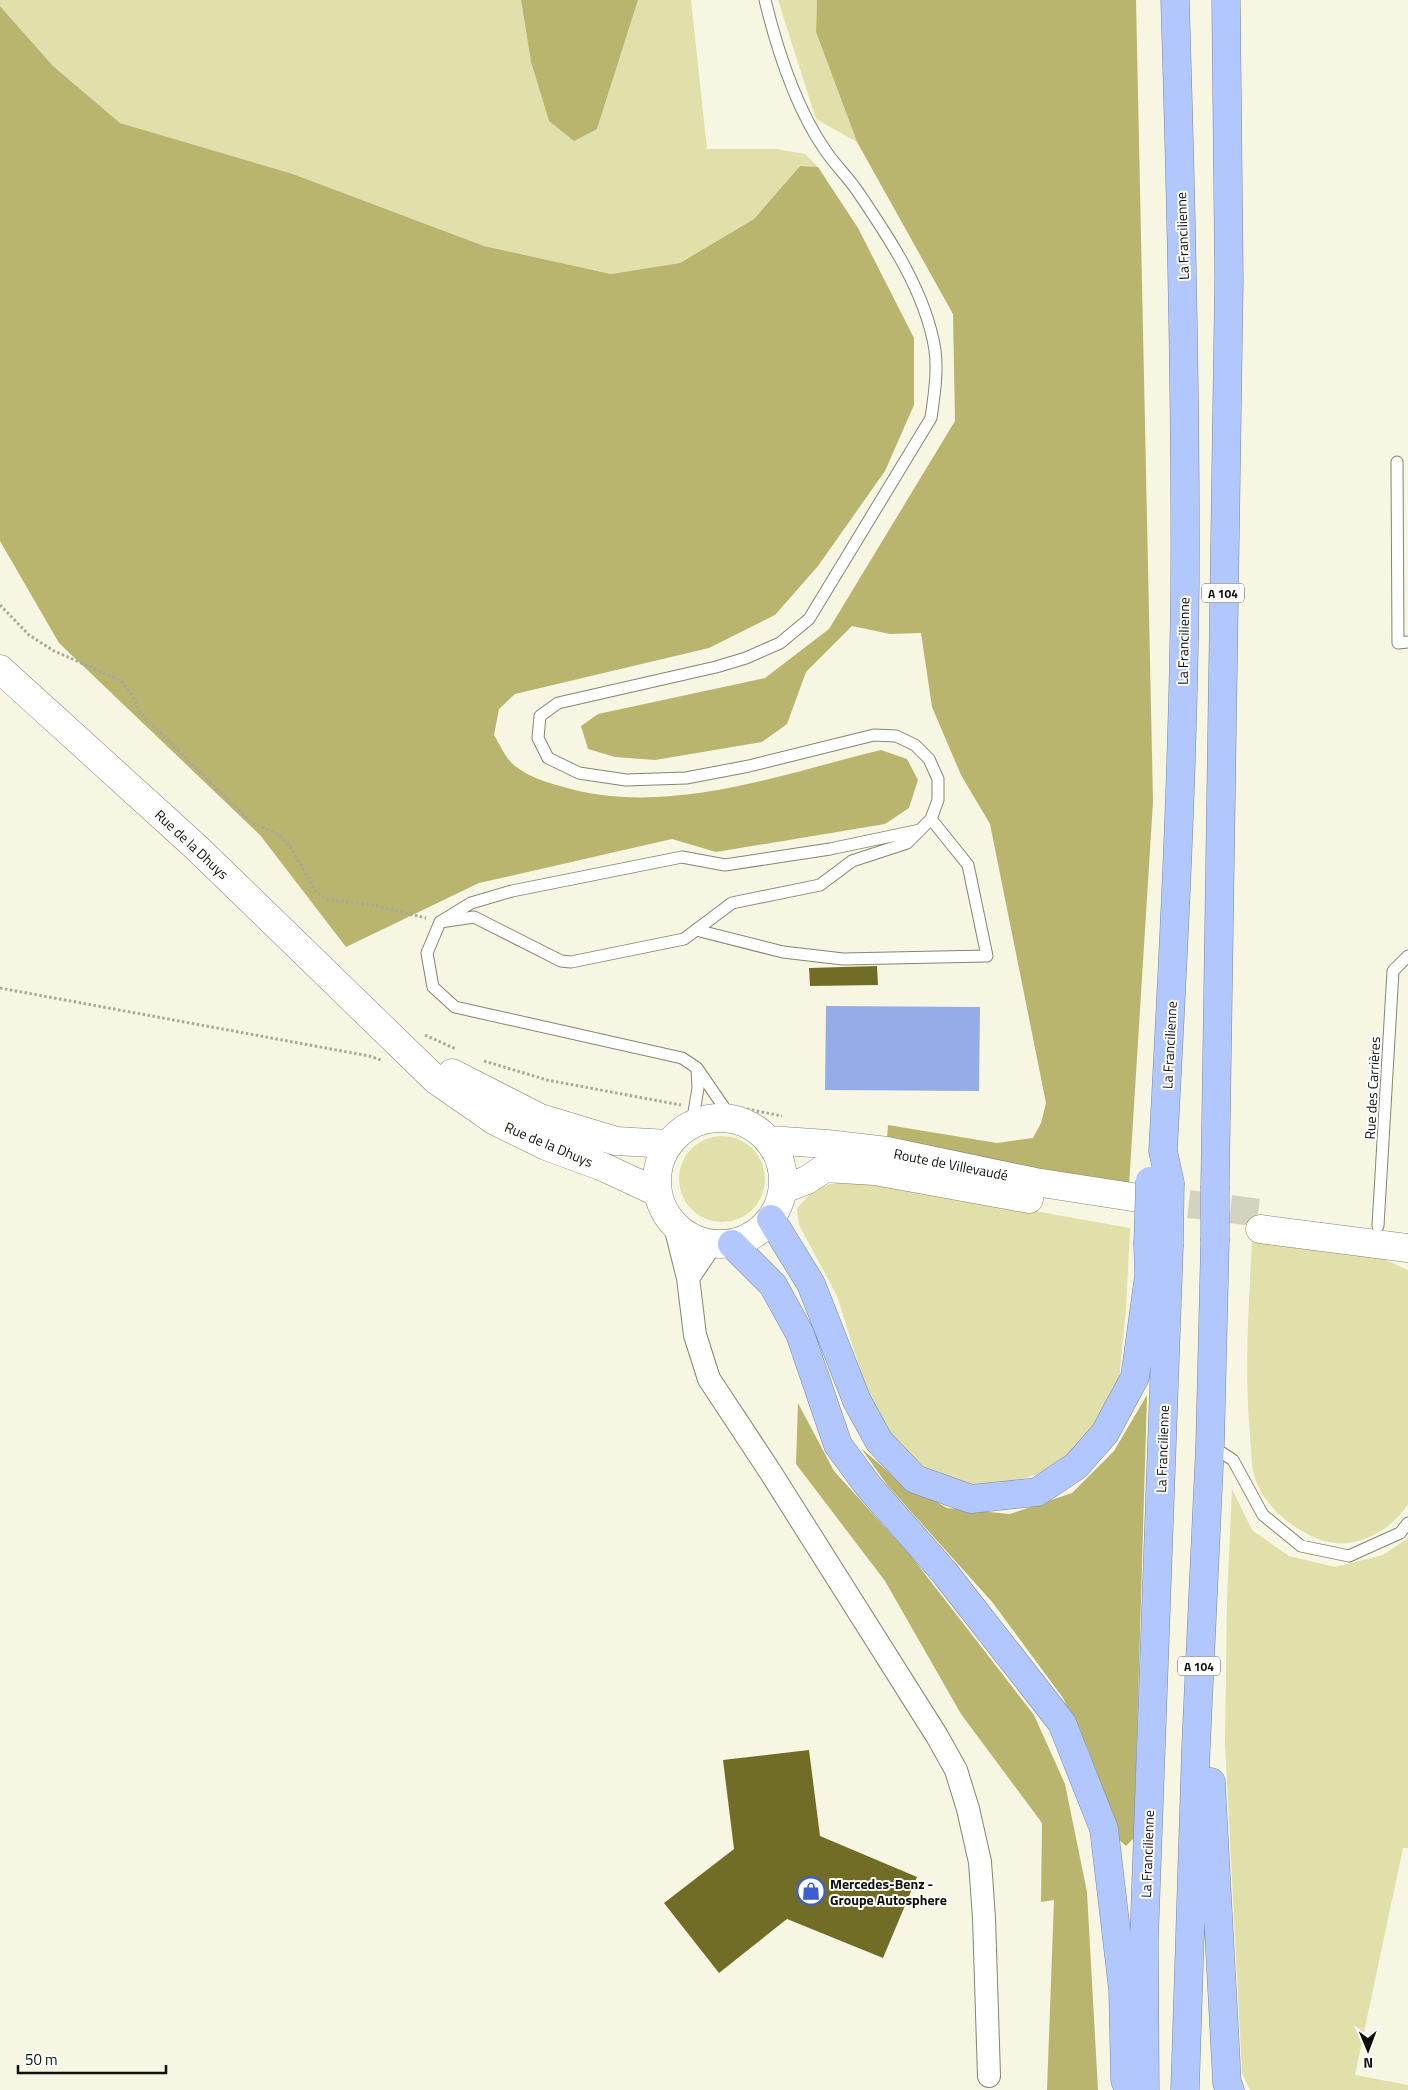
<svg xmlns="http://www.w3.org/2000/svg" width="1408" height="2090" viewBox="0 0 1408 2090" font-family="'Titillium Web',sans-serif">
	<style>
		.green { fill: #e1dfaa }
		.forest { fill: #b9b56f }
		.water { fill: #94ace8 }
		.building { fill: #716d26 }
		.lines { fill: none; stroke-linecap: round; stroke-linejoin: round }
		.secondary-tunnel { stroke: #d4d3c2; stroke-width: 28; stroke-dasharray: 28 14; stroke-linecap: butt }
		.service-casing { stroke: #858573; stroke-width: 13 }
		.minor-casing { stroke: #858573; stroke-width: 24 }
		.tertiary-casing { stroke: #858573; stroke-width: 29 }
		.secondary-casing { stroke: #858573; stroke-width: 29 }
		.motorway-casing { stroke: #7987a8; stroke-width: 29 }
		.path { stroke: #a9a899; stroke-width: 3; stroke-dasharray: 2.5 2.5; stroke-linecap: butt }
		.service { stroke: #fff; stroke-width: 11 }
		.minor { stroke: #fff; stroke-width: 22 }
		.tertiary { stroke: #fff; stroke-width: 28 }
		.secondary { stroke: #fff; stroke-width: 28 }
		.motorway { stroke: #b1c7fd; stroke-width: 28 }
		.motorway-bridge-casing { stroke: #7987a8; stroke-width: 29; stroke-linecap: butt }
		.motorway-bridge { stroke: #b1c7fd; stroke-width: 28 }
		.labels { text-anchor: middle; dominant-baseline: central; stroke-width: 4; stroke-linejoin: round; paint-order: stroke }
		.shield { fill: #fff; stroke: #585753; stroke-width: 1 }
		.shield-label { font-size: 12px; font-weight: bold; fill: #100f09 }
		.street-label { font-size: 14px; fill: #100f09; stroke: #fff }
		.poi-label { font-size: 14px; font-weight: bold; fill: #100f09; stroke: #fff; text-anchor: start }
	</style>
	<rect width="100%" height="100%" fill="#f7f6e3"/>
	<path class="green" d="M0,0H521L531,62L549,121L597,129L638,0H691L707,149H776L805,154L818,167L800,166L754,219L680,263L611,274L484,246L293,174L120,123L53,66L0,6Z
		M778,0H817L816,32L857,142L816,119Z
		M679 1179a43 43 0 1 1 86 0a43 43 0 1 1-86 0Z
		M859,1180L1130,1228L1126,1309L1119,1380L1092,1434L1048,1471L1005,1484H958L911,1463L884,1429L866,1388L837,1296L799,1225L797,1209C818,1182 827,1185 859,1180Z
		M1252,1240L1370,1253L1408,1270V1504C1394,1527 1363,1546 1335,1543C1302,1539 1262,1507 1254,1475C1251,1462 1251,1447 1250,1434C1244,1369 1249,1305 1252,1240Z
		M1232,1489L1252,1530L1289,1556L1335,1567L1383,1555L1408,1538V1848H1403L1355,2075L1408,2085V2090H1250L1242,2073L1225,1744L1227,1600Z"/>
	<path class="forest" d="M521,0H638L597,129L574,141L549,121L531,62Z
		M817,0H1136L1153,802L1129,1186L887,1139L888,1125L997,1143L1033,1138L1041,1123L1046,1103L990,824L961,775L932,707L921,633L890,634L852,626L806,672L787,724L762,742L655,760L615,757L588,749L581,726L598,714L765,678L829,629L955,421L953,314L857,142L816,32Z
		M0,6L53,66L120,123L293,174L484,246L611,274L680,263L754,219L800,166L818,167L858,228L914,338V405L885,471L818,566L775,615L709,648L515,694L499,709L494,735C500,745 506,759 515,766C529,777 543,781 560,786C665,818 778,775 881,750L907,759L918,780L909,808L885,824L716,852L672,839L479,883L346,947L260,835L59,643L0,541Z
		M1147,1395L1134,1838L1126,1846L1119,1840L1088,1749L1063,1698L993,1603L887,1485L861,1448L892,1475L947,1508L1010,1514L1072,1493L1114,1451Z
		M798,1403L834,1471L911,1556L1034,1715L1065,1784L1087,1892L1098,2090H1047L1054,1900L1041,1902L1042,1823L961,1714L885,1581L796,1464Z"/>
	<path class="water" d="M826,1006L980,1007L979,1091L825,1090Z"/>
	<path class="building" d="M877,966L878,985L810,986L809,968Z
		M809,1750L820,1836L917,1877L883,1958L787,1919L719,1973L664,1903L734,1849L723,1760Z"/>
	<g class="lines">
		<path class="secondary-tunnel" d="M1147,1199L1262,1213"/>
		<g class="service-casing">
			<path id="service" d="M1397,462L1398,643L1408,642
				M440,922L474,917L561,961L571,962L684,939L732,903L820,885L852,861L907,843L931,819L938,800V779L929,759L915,745L896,736L874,735L749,766L686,778L626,780L579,773L548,758L538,738L540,716L558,703L716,667L746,658L780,643L809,619L931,418C934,396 938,373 935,350C926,293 890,239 858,192C848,177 835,165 825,150C796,108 777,49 765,0
				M696,930L783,952L843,959L987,956L968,865L931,819
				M732,1119L697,1068L682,1058L455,1007L433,987L427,953L440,922L471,903L512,891L682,857L725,865L830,849L920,830
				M692,1124L698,1088L697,1068
				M1378,1226L1393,971L1408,956
				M1210,1445L1233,1460L1263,1515L1301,1546L1349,1556L1400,1533L1408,1523"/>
		</g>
		<g class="minor-casing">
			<path id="minor" d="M675,1226L688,1278L695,1335L709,1379L771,1473L937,1736L956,1770L968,1809L980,1862L984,1918L989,2076
				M688,1278L711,1244"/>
		</g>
		<g class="tertiary-casing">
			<path id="tertiary" d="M0,669L197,848L436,1080L495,1121L546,1146L603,1167L657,1192
				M452,1073L540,1118L616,1141L668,1144"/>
		</g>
		<g class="secondary-casing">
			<path id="secondary" d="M657 1181a63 63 0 1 1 126 0a63 63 0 1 1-126 0Z
				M769,1140L827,1144L887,1151L1035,1182L1132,1197
				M784,1189L807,1180L825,1168L875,1171L1029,1199
				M1260,1229L1408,1248"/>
		</g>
		<g class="motorway-casing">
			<path id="motorway" d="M1170,1183L1163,1151C1173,962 1183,773 1185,584C1186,389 1181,195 1175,0
				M1215,1186L1229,279L1226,0
				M771,1219L811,1284L857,1401L879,1441L915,1479L971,1499L1037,1492L1076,1466L1105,1433L1135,1377L1149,1275L1148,1245
				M732,1244L773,1285L800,1334L838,1445L869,1487L944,1572L1062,1723L1104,1829L1123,1990L1125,2080L1129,2090
				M1211,1782L1227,2083L1230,2090
				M1145,2090L1144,1941L1169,1247
				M1185,2090L1196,1746L1210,1445L1215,1241"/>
		</g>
		<path class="path" d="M0,605L29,635L54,651L120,680L132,695L141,714L252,823L278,834L291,848L316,892L326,899L372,905L426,918
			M0,988L369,1056L381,1060
			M425,1035L456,1049
			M484,1061L547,1080L681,1105
			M742,1108L782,1116"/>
		<use href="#service" class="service"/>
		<use href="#minor" class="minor"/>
		<use href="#tertiary" class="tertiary"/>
		<use href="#secondary" class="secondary"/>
		<use href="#motorway" class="motorway"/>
		<g class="motorway-bridge-casing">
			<path id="motorway-bridge" d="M1215,1241V1186
				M1148,1245L1150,1181
				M1169,1247L1170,1183"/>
		</g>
		<use href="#motorway-bridge" class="motorway-bridge"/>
	</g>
	<defs>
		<g id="shop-ring" transform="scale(1.4375)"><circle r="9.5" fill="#fff" stroke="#3c5ecf" stroke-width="1.5"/><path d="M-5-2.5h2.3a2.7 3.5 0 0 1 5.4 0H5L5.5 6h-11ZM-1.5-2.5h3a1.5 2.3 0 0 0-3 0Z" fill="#3c5ecf"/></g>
	</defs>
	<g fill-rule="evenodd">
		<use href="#shop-ring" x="811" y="1891"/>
	</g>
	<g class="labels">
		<g class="shield">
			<rect x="1202" y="583.5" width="42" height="19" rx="4"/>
			<rect x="1178" y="1656.5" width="42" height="19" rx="4"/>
		</g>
		<g class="shield-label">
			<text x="1223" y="593">A 104</text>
			<text x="1199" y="1666">A 104</text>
		</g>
		<g class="street-label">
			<text transform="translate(1182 236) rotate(-92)">La Francilienne</text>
			<text transform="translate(1183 641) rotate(-89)">La Francilienne</text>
			<text transform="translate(192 844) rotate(43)">Rue de la Dhuys</text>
			<text transform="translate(1169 1045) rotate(-87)">La Francilienne</text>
			<text transform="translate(1372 1088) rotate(-87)">Rue des Carrières</text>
			<text transform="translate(549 1144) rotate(23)">Rue de la Dhuys</text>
			<text transform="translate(951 1164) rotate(11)">Route de Villevaudé</text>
			<text transform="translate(1162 1449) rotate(-88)">La Francilienne</text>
			<text transform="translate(1147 1854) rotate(-88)">La Francilienne</text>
		</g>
		<g class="poi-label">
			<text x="830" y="1883">Mercedes-Benz -<tspan x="830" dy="16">Groupe Autosphere</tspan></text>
		</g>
	</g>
	<g transform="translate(1368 2050) rotate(179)" stroke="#ffffff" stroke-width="4" paint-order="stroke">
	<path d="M0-4L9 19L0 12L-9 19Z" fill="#100f09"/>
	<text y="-8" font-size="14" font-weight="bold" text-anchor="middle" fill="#100f09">N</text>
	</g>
	<path d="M18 2065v8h148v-8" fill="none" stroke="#100f09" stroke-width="2.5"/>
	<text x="25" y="2065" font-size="15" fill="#100f09" stroke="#ffffff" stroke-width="4" paint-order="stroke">50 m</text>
</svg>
